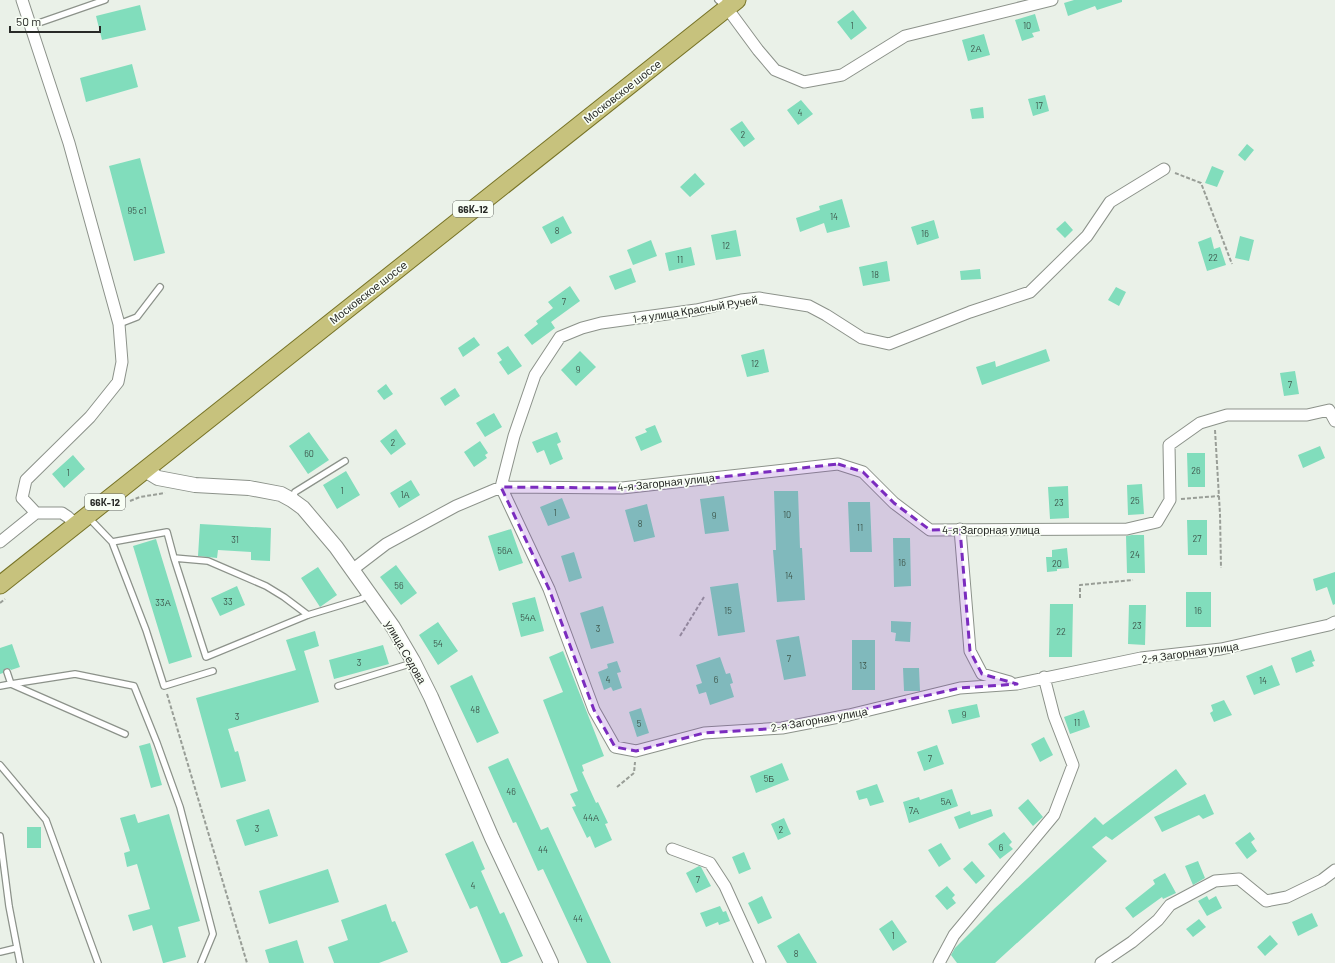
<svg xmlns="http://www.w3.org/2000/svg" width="1335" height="963" viewBox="0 0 1335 963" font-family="Barlow,sans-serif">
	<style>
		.building { fill: #81ddbc }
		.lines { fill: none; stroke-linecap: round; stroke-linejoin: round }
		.service-casing { stroke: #8c928a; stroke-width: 8 }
		.minor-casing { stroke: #8c928a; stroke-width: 13 }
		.tertiary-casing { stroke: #8c928a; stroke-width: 16 }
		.primary-casing { stroke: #777326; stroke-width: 19 }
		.path { stroke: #999e97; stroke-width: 2; stroke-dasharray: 4 2; stroke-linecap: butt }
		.service { stroke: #fff; stroke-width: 5.5 }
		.minor { stroke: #fff; stroke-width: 11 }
		.tertiary { stroke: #fff; stroke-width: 14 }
		.primary { stroke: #c7c27d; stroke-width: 17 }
		.marked { fill: #7b2cbf; fill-opacity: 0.2; stroke: #7b2cbf; stroke-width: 3; stroke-dasharray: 8 5; stroke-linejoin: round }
		.labels { text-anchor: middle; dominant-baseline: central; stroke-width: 3.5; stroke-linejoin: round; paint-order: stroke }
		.number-label { font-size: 9px; fill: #3e574c }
		.shield { fill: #f8fef5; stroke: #666a65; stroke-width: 1 }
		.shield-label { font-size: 10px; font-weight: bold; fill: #282a27 }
		.street-label { font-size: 11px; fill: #282a27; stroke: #f8fef5 }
	</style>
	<rect width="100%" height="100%" fill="#eaf1e8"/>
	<path class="building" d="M1074,0H1122V2L1097,10L1095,6L1068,16L1064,3Z
		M140,5L146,30L102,40L96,16Z
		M853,10L867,28L851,40L837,22Z
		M1035,14L1040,31L1032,33L1034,37L1022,41L1015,20Z
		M984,34L990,55L968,61L962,40Z
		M132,64L138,87L86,102L80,78Z
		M1045,95L1049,111L1033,116L1028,99Z
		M801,100L813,114L798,125L787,110Z
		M983,107L984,118L972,119L970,109Z
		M742,121L755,139L744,147L730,129Z
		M1247,144L1254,150L1245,161L1238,155Z
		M140,158L165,253L134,261L109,166Z
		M1212,166L1224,171L1217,187L1205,183Z
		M695,173L705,184L690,197L680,187Z
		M842,199L850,227L827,233L824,223L800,232L796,218L820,210L819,206Z
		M563,216L572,233L551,244L542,227Z
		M934,220L939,238L917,245L911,227Z
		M1065,221L1073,230L1065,238L1056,229Z
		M736,230L741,256L716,260L711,235Z
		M1240,236L1254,240L1249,261L1235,258Z
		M1211,237L1214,249L1220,247L1226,265L1207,271L1198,242Z
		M651,240L657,256L633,265L627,250Z
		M691,247L695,265L669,271L665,253Z
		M887,261L890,281L863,286L859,267Z
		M631,268L636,282L615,290L609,276Z
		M980,269L981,279L961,280L960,271Z
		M570,286L580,301L551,322L555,328L532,345L524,335L538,324L536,321L553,308L548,302Z
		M1116,287L1126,292L1119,306L1108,300Z
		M474,337L480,345L463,357L458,348Z
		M508,346L522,366L508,375L499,362L502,360L497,353Z
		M764,349L769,372L747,377L741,355Z
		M1046,349L1050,361L982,385L976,367L995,361L996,367Z
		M580,351L596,367L576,386L561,370Z
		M1295,371L1299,394L1284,396L1280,373Z
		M386,384L393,394L384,400L377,391Z
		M455,388L460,396L445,406L440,398Z
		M494,413L502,427L485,437L476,423Z
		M655,425L662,442L641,451L635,437L647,432L645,429Z
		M396,429L406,444L391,455L380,441Z
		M309,432L329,460L308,474L289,446Z
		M557,432L561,442L557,444L563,459L550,465L544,450L537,453L532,442Z
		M480,441L488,453L485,455L487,458L474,467L464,452Z
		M1320,446L1325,458L1303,468L1298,455Z
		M1187,453H1205V487H1188Z
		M73,455L85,469L64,488L52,474Z
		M346,471L360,495L337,509L323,485Z
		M411,480L420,495L399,508L390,493Z
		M1142,484L1144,514L1128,515L1127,485Z
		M1068,486L1069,518L1050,519L1048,487Z
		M774,491H798L800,548H802L805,600L777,602L773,550H776Z
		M724,496L729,531L705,534L700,499Z
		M562,498L570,518L548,526L540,507Z
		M848,502H870L872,552H850Z
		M647,504L655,537L634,542L625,510Z
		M1187,520H1207V555H1188Z
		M200,524L271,528L270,561L251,560V552L218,550L217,558L198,556Z
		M511,529L523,563L499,571L488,536Z
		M1132,535H1144L1145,573H1127L1126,536Z
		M893,538H910L911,586L894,587Z
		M156,539L192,657L169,664L133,546Z
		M1067,548L1069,568L1057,569V571L1047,572L1046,557H1052V550Z
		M574,552L582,578L569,582L561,556Z
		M396,565L417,593L401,605L380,577Z
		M318,567L337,595L320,607L301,578Z
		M1335,572V604L1333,605L1327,587L1316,591L1313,579Z
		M738,583L745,632L718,636L710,587Z
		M237,586L245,605L220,616L211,598Z
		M1186,592H1211V627H1186Z
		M535,597L544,631L521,637L512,603Z
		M1050,604H1073L1072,657H1049Z
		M1129,605H1146L1145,645L1128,644Z
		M603,606L614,643L591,649L580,613Z
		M891,621L911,622L910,642L895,641L896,633L891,632Z
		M438,622L458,651L438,665L419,635Z
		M315,631L319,646L304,651L319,702L228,729L235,752L238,751L246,781L221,788L196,698L296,670L286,640Z
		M799,636L806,676L784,680L776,640Z
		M852,640H875V690H852Z
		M12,644L20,667L11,670L10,669L6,668L4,670L3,673L0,674V648Z
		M383,645L389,664L334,679L329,660Z
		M1311,650L1315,661L1312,662L1314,666L1296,673L1291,658Z
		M563,651L604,756L582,765L584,771L582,772L596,803L598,802L608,823L605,824L612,840L595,848L590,836L587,838L572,807L576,806L570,794L578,791L543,700L563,692L549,657Z
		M720,657L726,674L730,673L733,683L730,684L734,697L710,705L706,692L699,694L696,685L702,683L696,665Z
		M617,661L621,672L617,673L622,688L613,691L611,687L604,690L598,672L608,668L607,664Z
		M1272,665L1280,685L1254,695L1246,676Z
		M903,668H919L920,691H904Z
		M472,675L499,733L477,743L450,686Z
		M1224,700L1232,715L1214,722L1210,713L1213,711L1211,705Z
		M977,704L980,717L952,724L948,710Z
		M641,708L649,733L637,737L629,712Z
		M1084,710L1090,727L1070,734L1064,717Z
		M1044,737L1053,755L1040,762L1031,744Z
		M150,743L162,785L151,788L139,746Z
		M937,745L944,764L924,771L917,752Z
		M508,758L541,830L548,827L611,963H587L543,869L538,871L516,822L513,823L488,767Z
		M782,763L789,780L756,793L750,776Z
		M1176,769L1187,784L1112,840L1106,836L1092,847L1107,861L995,963H957L951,955L955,948L995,908L1095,817L1103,825Z
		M877,784L884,802L870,806L867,798L859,800L856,791Z
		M952,789L958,806L909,823L903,802L919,797L920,800Z
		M1205,794L1214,814L1203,819L1199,815L1162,832L1154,817Z
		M1028,799L1043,817L1033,826L1018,808Z
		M269,809L278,836L245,846L236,820Z
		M991,809L993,816L959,829L954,817L970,811L971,815Z
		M135,814L138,823L169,814L200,921L178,927L186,957L164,963H163L152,925L133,931L128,915L150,909L137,864L127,867L124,853L130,851L120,818Z
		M784,818L791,834L778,840L771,824Z
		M27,827H41V848H27Z
		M1004,832L1012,842L1009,845L1013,849L1000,859L988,844Z
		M1250,832L1255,839L1251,842L1257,851L1247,859L1235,843Z
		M473,841L485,869L481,871L500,914L504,912L523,956L507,963H501L477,906L470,909L445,854Z
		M941,843L951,859L939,867L928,850Z
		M744,852L751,869L739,874L732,857Z
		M972,861L985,876L976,884L963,869Z
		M1198,861L1205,878L1193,885L1185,866Z
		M699,866L701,867L711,886L696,893L686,873Z
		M328,869L339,902L269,924L259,891Z
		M1165,873L1176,893L1163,899L1162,897L1133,918L1125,908L1155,884L1153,880Z
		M947,886L955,895L952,898L956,903L947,910L935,896Z
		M762,896L772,918L758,924L748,903Z
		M1207,896L1209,900L1216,896L1222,908L1207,916L1198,901Z
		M386,904L392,922L395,921L408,952L379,963H334L328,947L348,940L341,920Z
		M720,906L723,912L726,911L730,921L719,925L718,922L706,927L700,913Z
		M1312,913L1318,926L1298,936L1292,922Z
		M1199,919L1206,927L1193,937L1186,929Z
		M892,920L907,942L893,951L879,929Z
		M799,933L817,963H787L777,946Z
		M1270,935L1278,944L1265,956L1257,947Z
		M297,940L304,963H269L265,950Z"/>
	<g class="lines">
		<g class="service-casing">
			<path id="service" d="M718,0L725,6
				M30,26L105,0
				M119,324L137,317L160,287
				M292,500L295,492L345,461
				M88,517L112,542L146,630L164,686L213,671
				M112,542L167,532L174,558L208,561L266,586L284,597L308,615
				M174,558L206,657L308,615L361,599L369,594
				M7,672L11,684L75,674L134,686L157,743L180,807L213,934L201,963
				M0,686L11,684L125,734
				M338,686L406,665L412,661
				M0,765L46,820L98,963
				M0,836L9,906L20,963
				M0,952L17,948"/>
		</g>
		<g class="minor-casing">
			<path id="minor" d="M727,8L758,50L775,70L804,82L842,75L905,36L1052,0
				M1164,169L1110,202L1087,236L1030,292L970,312L889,344L862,338L826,315L809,306L759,298L741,300L696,310L601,323L582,328L560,337L535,375L514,436L501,487L549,589L594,710L615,747L636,751L704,733L782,728L849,715L960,688L1017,684L1141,658L1221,649L1329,625L1335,622
				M36,513H62L68,517L77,525
				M960,529L970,651L982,674L1010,682
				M0,542L36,513L22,498L26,480L90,417L118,382L122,362L119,324L69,143L22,0
				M352,570L386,544L456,506L501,487L622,488L838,464L863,472L894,503L930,530L1127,529L1157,522L1170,500L1169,445L1200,423L1227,415H1307L1329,410L1335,421
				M672,849L710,863L725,886L760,963
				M939,963L954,935L1054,815L1073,765L1054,716L1044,677
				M1101,963L1132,942L1158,920L1170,905L1215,881L1239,879L1266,901L1287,897L1322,880L1335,870"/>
		</g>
		<g class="tertiary-casing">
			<path id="tertiary" d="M145,470L158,478L195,485L249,488L281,494L292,500L303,508L336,547L393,627L413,661L431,697L492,838L551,963"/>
		</g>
		<g class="primary-casing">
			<path id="primary" d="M0,585L737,0"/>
		</g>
		<path class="path" d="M1175,173L1201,183L1232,264
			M1215,430L1220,514L1221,568
			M1181,499L1219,496
			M130,501L140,497L165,493
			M1080,598V585L1133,580
			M0,603L5,599
			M680,636L704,597
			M167,694L247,963
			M617,787L634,773L635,762"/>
		<use href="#service" class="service"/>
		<use href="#minor" class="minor"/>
		<use href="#tertiary" class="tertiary"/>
		<use href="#primary" class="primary"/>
	</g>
	<path class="marked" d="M838,464L863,472L894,503L930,530L960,529L970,651L982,674L1017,684L960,688L782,728L704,733L636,751L615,747L594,710L549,589L501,487L622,488Z"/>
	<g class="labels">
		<g class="number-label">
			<text x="852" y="25">1</text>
			<text x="1027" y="25">10</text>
			<text x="976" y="48">2А</text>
			<text x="1039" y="105">17</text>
			<text x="800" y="112">4</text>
			<text x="743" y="134">2</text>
			<text x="137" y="210">95 с1</text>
			<text x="834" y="216">14</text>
			<text x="557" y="230">8</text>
			<text x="925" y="233">16</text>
			<text x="726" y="245">12</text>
			<text x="1213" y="257">22</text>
			<text x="680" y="259">11</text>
			<text x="875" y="274">18</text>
			<text x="564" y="301">7</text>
			<text x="755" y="363">12</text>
			<text x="578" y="369">9</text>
			<text x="1290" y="384">7</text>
			<text x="393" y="442">2</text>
			<text x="309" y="453">60</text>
			<text x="1196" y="470">26</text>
			<text x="68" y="472">1</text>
			<text x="342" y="490">1</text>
			<text x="405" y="494">1А</text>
			<text x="1135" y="500">25</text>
			<text x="1059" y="502">23</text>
			<text x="555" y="512">1</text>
			<text x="787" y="514">10</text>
			<text x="714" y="515">9</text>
			<text x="640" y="523">8</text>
			<text x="860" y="527">11</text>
			<text x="1197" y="538">27</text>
			<text x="235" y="539">31</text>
			<text x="505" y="550">56А</text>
			<text x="1135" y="554">24</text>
			<text x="902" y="562">16</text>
			<text x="1057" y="563">20</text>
			<text x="789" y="575">14</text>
			<text x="399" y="585">56</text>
			<text x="228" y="601">33</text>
			<text x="163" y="602">33А</text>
			<text x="728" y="610">15</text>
			<text x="1198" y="610">16</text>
			<text x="528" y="617">54А</text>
			<text x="1137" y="625">23</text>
			<text x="598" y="628">3</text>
			<text x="1061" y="631">22</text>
			<text x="438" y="643">54</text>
			<text x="789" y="658">7</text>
			<text x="359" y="662">3</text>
			<text x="863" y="665">13</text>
			<text x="608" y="679">4</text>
			<text x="716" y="679">6</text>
			<text x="1263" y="680">14</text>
			<text x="475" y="709">48</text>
			<text x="964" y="714">9</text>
			<text x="237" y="716">3</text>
			<text x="1077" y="722">11</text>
			<text x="639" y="723">5</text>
			<text x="930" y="758">7</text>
			<text x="769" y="778">5Б</text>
			<text x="511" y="791">46</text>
			<text x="946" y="801">5А</text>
			<text x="914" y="810">7А</text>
			<text x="591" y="817">44А</text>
			<text x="257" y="828">3</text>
			<text x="781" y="829">2</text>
			<text x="1001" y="847">6</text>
			<text x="543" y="849">44</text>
			<text x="698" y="879">7</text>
			<text x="473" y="885">4</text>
			<text x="578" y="918">44</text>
			<text x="893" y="935">1</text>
			<text x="796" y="953">8</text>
		</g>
		<g class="shield">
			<rect x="453" y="201" width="40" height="16" rx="3"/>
			<rect x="85" y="494" width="40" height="16" rx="3"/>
		</g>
		<g class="shield-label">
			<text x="473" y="209">66К-12</text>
			<text x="105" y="502">66К-12</text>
		</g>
		<g class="street-label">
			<text transform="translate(622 91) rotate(-38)">Московское шоссе</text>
			<text transform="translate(368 292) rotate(-38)">Московское шоссе</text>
			<text transform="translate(695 309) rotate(-9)">1-я улица Красный Ручей</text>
			<text transform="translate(666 482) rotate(-6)">4-я Загорная улица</text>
			<text x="991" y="529">4-я Загорная улица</text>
			<text transform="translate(406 652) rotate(60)">улица Седова</text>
			<text transform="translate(1190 652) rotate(-8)">2-я Загорная улица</text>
			<text transform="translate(819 719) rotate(-10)">2-я Загорная улица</text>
		</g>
	</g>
	<path d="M10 26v6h90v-6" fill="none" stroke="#282a27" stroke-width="2"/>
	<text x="16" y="26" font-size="12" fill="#282a27" stroke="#f8fef5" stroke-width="3" paint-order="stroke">50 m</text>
</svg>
